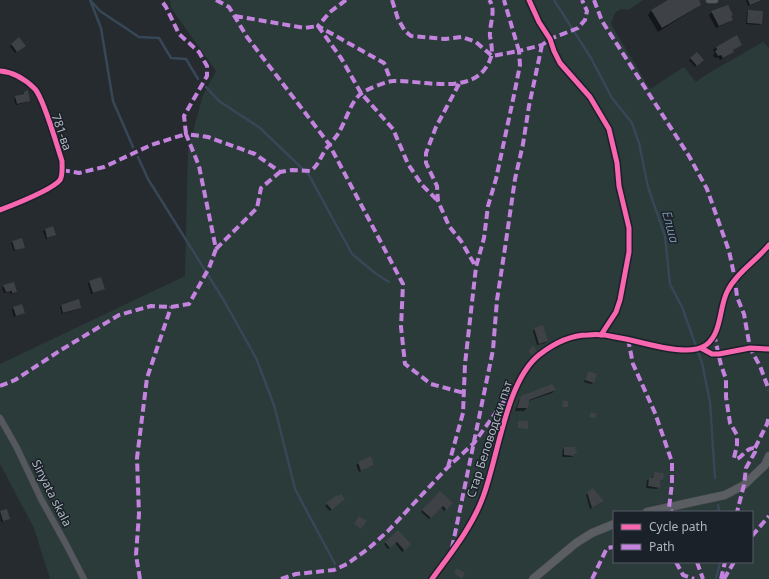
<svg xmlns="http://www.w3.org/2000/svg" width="769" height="579" viewBox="0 0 769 579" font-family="'Noto Sans',sans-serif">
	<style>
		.green { fill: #2a3b39; fill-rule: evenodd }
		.shadow { fill: #0007 }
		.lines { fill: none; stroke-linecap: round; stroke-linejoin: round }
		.stream { stroke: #374757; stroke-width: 2.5 }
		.building { fill: #3e4246 }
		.street-casing { stroke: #44474a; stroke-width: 7 }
		.secondary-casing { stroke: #44474a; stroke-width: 9 }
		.street { stroke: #55585e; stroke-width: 6 }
		.secondary { stroke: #5a5d62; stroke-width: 8 }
		.quiet { stroke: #c483df; stroke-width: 4; stroke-dasharray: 8 4; stroke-linecap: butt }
		.cycleway-casing { stroke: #1b2129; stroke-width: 8 }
		.cycleway { stroke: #f766af; stroke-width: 5 }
		.labels { text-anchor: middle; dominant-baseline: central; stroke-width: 3; stroke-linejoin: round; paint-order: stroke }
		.street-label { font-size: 12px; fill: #b0b7c1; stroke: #1b2129 }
		.water-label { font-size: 13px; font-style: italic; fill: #748aa1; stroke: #1b2129 }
	</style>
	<rect width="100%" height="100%" fill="#262b2f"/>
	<path class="green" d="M170,0H643L628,10L621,9L615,13L611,24L650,89L684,67L696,82L707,74L763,42L769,48V579H50L34,528L0,464V364L185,276L188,149L203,95L216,71L171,8ZM614,512H752V562H614Z"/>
	<path class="shadow" d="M670,0H697L700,5L696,8L658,32L648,15L651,11Z
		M746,0H763L748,6Z
		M748,11L761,23L759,25L746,24L747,13Z
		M712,12L730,17L731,19L729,22L716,28L709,15Z
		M12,44L23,47L15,53L10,46Z
		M741,44L732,51L730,54L720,60L718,57L715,58L713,55L715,53L713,50L716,47Z
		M696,54L702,60L695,67L689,60Z
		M24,92L29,100L27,102L16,105L14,99L23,95Z
		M45,230L55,235L46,239L43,231Z
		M13,241L23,247L14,251L11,243Z
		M89,282L104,289L91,294L88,283Z
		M4,286L16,291L11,294L10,292L4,293L2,288Z
		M61,305L80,308L78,309L62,314L60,307Z
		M13,308L24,313L14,317L12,310Z
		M534,329L547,341L545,343L537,345L533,331Z
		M588,372L593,383L591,384L584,382Z
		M555,390L552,393L528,401L527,408L524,411H515L519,400L522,397Z
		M565,448L575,454L572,457H562L563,449Z
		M370,457L373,465L359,472L356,465Z
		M654,473L662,479L659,487L657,489L646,488L647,480L649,479H652L653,475Z
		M440,492L452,503L444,511L441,507L429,519L421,512Z
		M588,493L601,503L590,509L586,495Z
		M337,496L344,499L330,511L325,506Z
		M6,510L9,518L1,522L0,512Z
		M398,531L410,544L402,552L395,543L388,549L384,544Z"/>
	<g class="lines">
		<path class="stream" d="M90,0L101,28L113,101L133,147
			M554,0L591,58L612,98L632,123L639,143L648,187L665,236L670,284L682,307L702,363L710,402L715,478
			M91,1L100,11L139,37L159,38L171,58L186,59L198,79
			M206,87L219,101L260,128L309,175L352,254L375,273L389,282
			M138,157L148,179L223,299L256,358L274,405L295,489L335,564
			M718,505L719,512
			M716,579L720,562"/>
	</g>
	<path class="building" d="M668,0H699L701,5L662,28L651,10Z
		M748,0H762L750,5Z
		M728,5L733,15L731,16L733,20L719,26L711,11Z
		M748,10L763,11L762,24L747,23Z
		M737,35L742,45L733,50L734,52L723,58L721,55L718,56L715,51L717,50L716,47Z
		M19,37L26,46L17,52L11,44Z
		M697,52L704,60L697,66L690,58Z
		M28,90L30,101L17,104L15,96L24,94V92Z
		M53,226L56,235L47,238L45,229Z
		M22,238L25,248L15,250L12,241Z
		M101,277L105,289L93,293L89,281Z
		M14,282L17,292L12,293V291L6,292L3,285Z
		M79,299L81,308L63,313L61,305Z
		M22,304L25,313L16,316L13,307Z
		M543,325L548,341L539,344L534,328Z
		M533,346L538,352L533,356L528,351Z
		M588,371L597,374L594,383L585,380Z
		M552,384L556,390L529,400L528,408H517L521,396Z
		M563,400L568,401V407H562Z
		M591,412L597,414L595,418L589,417Z
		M518,421H528V429L518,428Z
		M564,447H575V450H577L576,454H574V456L564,455Z
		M371,456L374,465L361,471L358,462Z
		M654,472L664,473L663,480H661L660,488L648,486L649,478H653Z
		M593,488L604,501L592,508L587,492Z
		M440,491L453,503L447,510L443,506L431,518L422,510Z
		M341,494L345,499L332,510L326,503L337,495L338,496Z
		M7,509L10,519L3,521L0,511Z
		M359,516L367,521L361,529L354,524Z
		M398,530L411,544L405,551L397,542L390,548L385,542Z
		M457,568L465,573L462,579L454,573Z"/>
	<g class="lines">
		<g class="street-casing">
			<path id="street" d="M709,0H715
				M0,71C14,72 25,79 35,89C44,99 57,146 62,161C62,167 63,175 60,180C52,190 13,205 0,210
				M0,418L17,448L41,499L67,546L84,579
				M432,579C451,553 472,527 483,497C498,458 506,381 539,355C553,344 570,335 588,335C597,334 607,335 615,337C639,340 686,359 706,345C722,333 719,308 727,292C736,273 756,261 769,245"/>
		</g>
		<g class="secondary-casing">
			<path id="secondary" d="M647,512L725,495L744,485L765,465L769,456
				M533,579L576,543L592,533L614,524"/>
		</g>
		<use href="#street" class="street"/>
		<use href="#secondary" class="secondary"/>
		<path class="quiet" d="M216,0L229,7L247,37L329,144L403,284L401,327L405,364L431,384L464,393
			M346,0L330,12L318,26L384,63L391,81
			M392,0L398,19L405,31L411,36L445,39L462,37L476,42L492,56L519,51L504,0
			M594,0L602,21L689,156L707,189L729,251L735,279L737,297L744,314L750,348L760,366L769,390
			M235,16L305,28L318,26L341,58L361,93L393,129L408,164L422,185L438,201
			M459,84L436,127L426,153V163L437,186L438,201L449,226L461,241L476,267
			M62,170L79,173L104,167L151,145L186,134L184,116L207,76V66L199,52L179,34L166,7L161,0
			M216,249L257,208L261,188L280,172
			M714,334L721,365L726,379V397L730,423L737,435V445L734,458L737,459C744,456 745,448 755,448V452L746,468L744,485L737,512
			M628,339L633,364L655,413L672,462V483L669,508L672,512
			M0,386L15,380L61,350L119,315L151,306L171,307L189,304L209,268L216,249L199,166L186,134L208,137L255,154L280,172L292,170L311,171C319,164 320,158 326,149C330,143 336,138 339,132C346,121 351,100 362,93C367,89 388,81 393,81C425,80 478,98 491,57C493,51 491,42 490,36C489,25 497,9 489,0
			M755,448L767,424L769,416
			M448,467L463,413L465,364L476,267L484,238L488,206L496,179L514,95L520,65L519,51L542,45L550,39L578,28L585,20L587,11L582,0
			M752,536L769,516
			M452,548L493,350L497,300L505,248L515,179L523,144L529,106L542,45
			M676,562L683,575L694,579
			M697,562L703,579
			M140,579L136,555L139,514L137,458L147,378L171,307
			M281,579L296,574L334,570L347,564L368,549L388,531L448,467L474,443L510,393
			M592,579L607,548L614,547
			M721,579L725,562
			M724,579L734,562"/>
		<g class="cycleway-casing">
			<path id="cycleway" d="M529,0L539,22L550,39L554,51L560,63L590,97L609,129L617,163L619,186L629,228V252L620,300L616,312L601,335
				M0,71C14,72 25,79 35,89C44,99 57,146 62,161C62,167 63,175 60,180C52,190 13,205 0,210
				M701,348L712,354H719L750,348L769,349
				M432,579C451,553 472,527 483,497C498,458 506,381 539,355C553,344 570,335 588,335C597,334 607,335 615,337C639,340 686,359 706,345C722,333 719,308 727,292C736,273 756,261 769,245"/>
		</g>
		<use href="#cycleway" class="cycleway"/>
	</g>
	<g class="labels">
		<g class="street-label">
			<text transform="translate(62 132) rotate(71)">781-ва</text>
			<text transform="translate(489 439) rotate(-72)">Стар Беловодски път</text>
			<text transform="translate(52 493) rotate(63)">Sinyata skala</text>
		</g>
		<g class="water-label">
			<text transform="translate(671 227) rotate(75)">Елша</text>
		</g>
	</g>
	<rect x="613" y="511" width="140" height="52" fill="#1b2129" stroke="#575d66"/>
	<rect x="621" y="524" width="20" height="6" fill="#f766af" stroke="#575d66"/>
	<text x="649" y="531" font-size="12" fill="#b0b7c1">Cycle path</text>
	<rect x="621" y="544" width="20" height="6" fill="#c483df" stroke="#575d66"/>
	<text x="649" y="551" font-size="12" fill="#b0b7c1">Path</text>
</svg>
